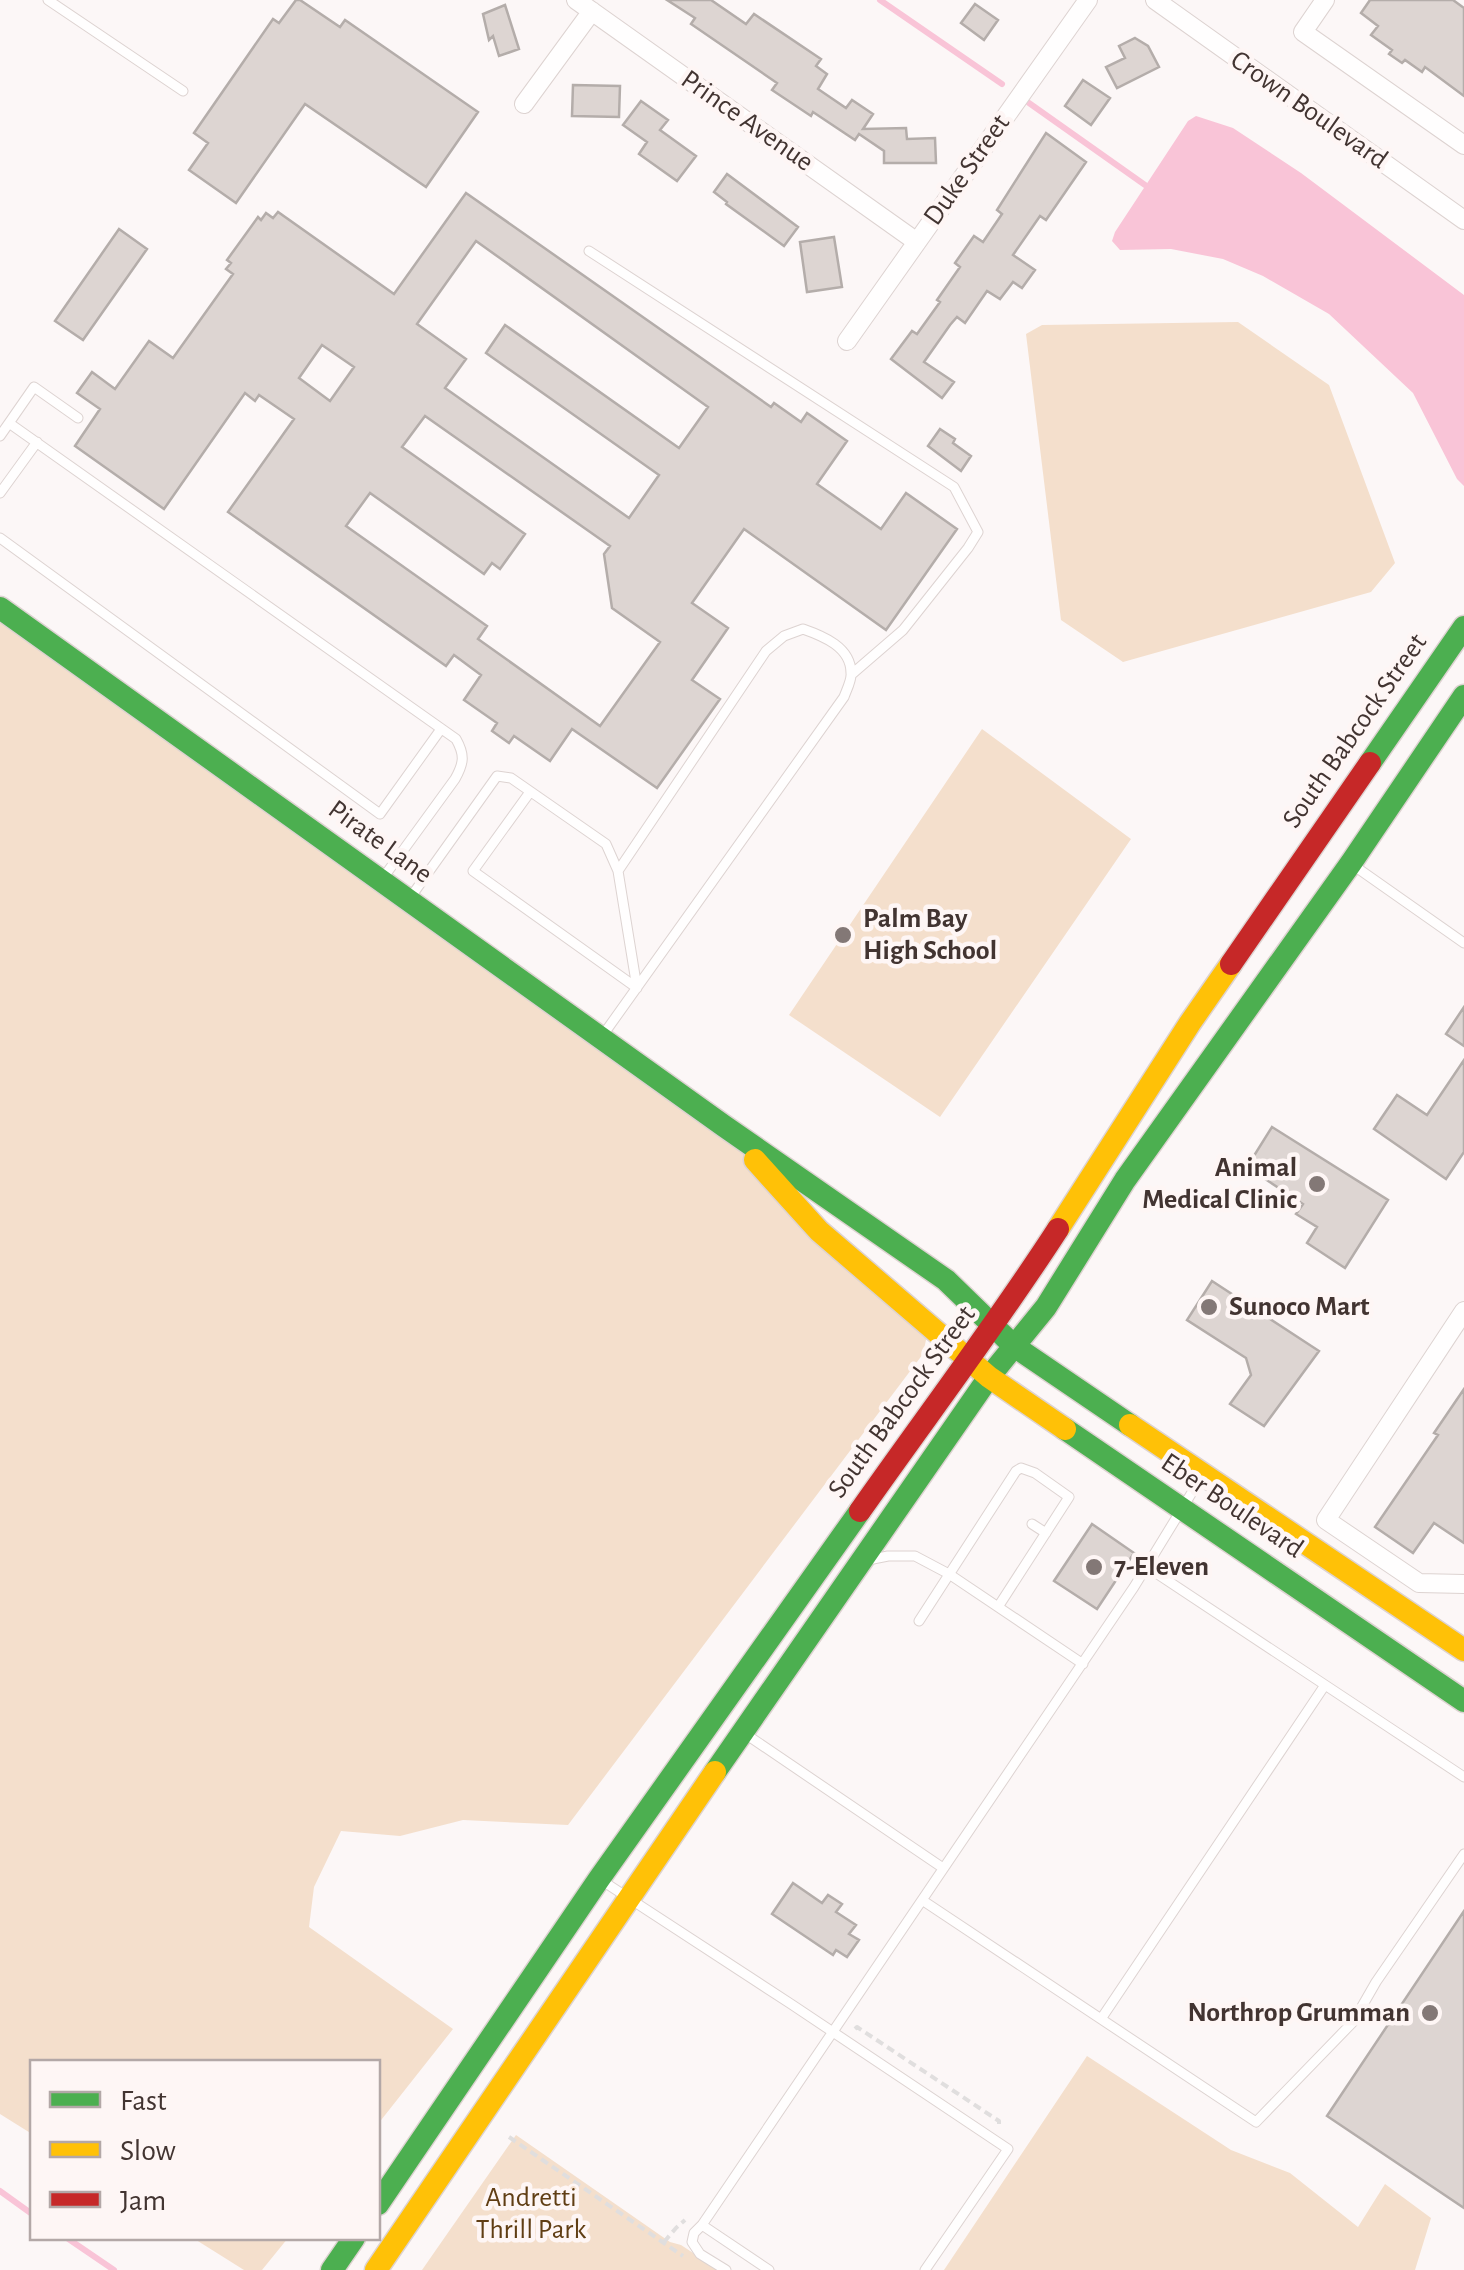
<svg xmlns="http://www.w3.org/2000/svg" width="1464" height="2270" viewBox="0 0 1464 2270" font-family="'Alegreya Sans',sans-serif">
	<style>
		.green { fill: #f4dfcc }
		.water { fill: #f9c4d7 }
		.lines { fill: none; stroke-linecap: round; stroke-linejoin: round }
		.stream { stroke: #f9c4d7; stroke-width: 6 }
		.building { fill: #ddd5d2; stroke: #b4adaa; stroke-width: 2.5; fill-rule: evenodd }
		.lane-casing { stroke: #ddd3d1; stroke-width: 11 }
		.street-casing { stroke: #ddd3d1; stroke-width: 20 }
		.fast-casing { stroke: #ddd3d1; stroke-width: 25 }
		.slow-casing { stroke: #ddd3d1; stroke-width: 25 }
		.jam-casing { stroke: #ddd3d1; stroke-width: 25 }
		.path { stroke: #e0dede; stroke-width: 4; stroke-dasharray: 8 5; stroke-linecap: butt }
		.lane { stroke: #fffefe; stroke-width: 9 }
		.street { stroke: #fffefe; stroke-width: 18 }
		.fast { stroke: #4caf50; stroke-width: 22 }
		.slow { stroke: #ffc107; stroke-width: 22 }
		.jam { stroke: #c62828; stroke-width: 22 }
		.poi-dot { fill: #837876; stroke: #fef6f5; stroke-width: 4 }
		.labels { text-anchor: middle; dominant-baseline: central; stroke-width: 9; stroke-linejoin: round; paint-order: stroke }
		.street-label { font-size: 28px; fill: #423431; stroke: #fef6f5 }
		.poi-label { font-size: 28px; font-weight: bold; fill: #423431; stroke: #fef6f5; text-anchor: start }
		.park-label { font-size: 28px; fill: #603e14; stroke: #fef6f5 }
	</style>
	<rect width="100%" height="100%" fill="#fcf7f7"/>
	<path class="green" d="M1238,322L1329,385L1395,563L1371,592L1123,662L1061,620L1026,334L1042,325Z
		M0,608L724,1126L929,1326L923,1354L568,1825L463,1820L400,1836L341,1831L314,1887L309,1927L453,2029L378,2124V2062H32V2134L0,2114Z
		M982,729L1131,839L940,1117L789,1015Z
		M1087,2056L1231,2150L1290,2173L1358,2227L1385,2184L1431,2218L1415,2270H944Z
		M516,2135L670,2242L681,2245L719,2270H422Z
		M193,2238H288L262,2270H244Z"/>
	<path class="water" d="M1196,116L1233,128L1301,173L1464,295V486L1457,479L1413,393L1329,314L1263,276L1223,259L1171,249L1120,250L1112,241L1115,232L1188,121Z"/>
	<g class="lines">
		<path class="stream" d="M880,0L1002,84
			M1029,103L1145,185
			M0,2191L32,2214
			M67,2238L114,2270"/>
	</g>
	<path class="building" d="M296,0H300L340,27L345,20L478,112L426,187L305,104L236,203L189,170L208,143L194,133L273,19L279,23Z
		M667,0H711L746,24L754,14L821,59L816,66L827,74L818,89L846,108L852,100L873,114L863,129L906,128L907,139L935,138L936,163H884V151L859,134L855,140L813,112L811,116L772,90L777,83L691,24L695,18Z
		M1370,0H1453L1464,8V96L1425,67L1422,72L1405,60L1402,63L1389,54L1392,50L1371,35L1378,26L1361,13Z
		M975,4L998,20L984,40L961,23Z
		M505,5L519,49L499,56L493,36L489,40L483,14Z
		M1135,38L1148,46L1159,67L1117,88L1106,67L1125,58L1119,46Z
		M1083,80L1110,98L1091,125L1065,106Z
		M573,85L620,86L619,117L572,116Z
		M641,101L668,120L660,130L696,156L677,181L639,154L647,142L623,125Z
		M1046,133L1086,162L1046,220L1040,216L1013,255L1035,270L1022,288L1013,282L1000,299L987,291L965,323L957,317L950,325L924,362L954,382L942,398L891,359L912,331L917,334L940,302L937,300L960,267L955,263L974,236L983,242L1002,214L997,210Z
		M727,174L798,227L784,246L726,204L727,202L714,192Z
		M466,193L771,407L774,403L801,422L807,413L847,441L817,484L881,529L906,493L957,529L886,630L744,529L692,603L728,628L692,680L720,699L657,788L572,729L550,761L514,736L509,743L492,731L497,723L464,700L481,675L454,655L446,666L228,512L294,419L259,395L255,401L245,393L164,509L75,446L100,409L77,393L92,372L115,389L149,341L173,358L233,274L226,269L231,263L227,260L258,217L261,220L266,213L273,218L278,212L394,294ZM476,241L708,407L679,448L505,325L486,353L659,475L629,518L445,388L466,359L417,324ZM322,345L354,367L330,401L299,378ZM425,416L610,546L604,554L612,608L660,642L600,726L478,639L487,626L346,526L370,493L484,574L492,563L500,569L525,534L402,447Z
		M119,229L147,249L83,340L55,321Z
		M834,237L842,287L807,292L800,242Z
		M940,429L955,439L953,443L971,456L961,471L928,446Z
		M1464,1007V1046L1446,1034Z
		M1464,1060V1152L1446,1179L1374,1129L1397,1095L1427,1115Z
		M1272,1127L1388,1200L1345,1268L1307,1243L1317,1227L1296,1214L1303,1204L1247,1167Z
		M1212,1281L1319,1351L1264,1426L1230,1404L1251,1375L1246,1358L1187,1320Z
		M1464,1389V1543L1434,1523L1413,1553L1375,1527L1438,1435L1434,1433Z
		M1092,1524L1134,1553L1097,1609L1054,1581Z
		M793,1883L822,1903L828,1895L842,1904L836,1912L856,1925L849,1934L859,1940L847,1957L836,1950L833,1955L772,1914Z
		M1464,1911V2208L1327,2116Z"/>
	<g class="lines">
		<g class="lane-casing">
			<path id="lane" d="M48,0L183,91
				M589,251L954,487L978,532L968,548L903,630L852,674
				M9,423L34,387L78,418
				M0,436L9,423L456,739C465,755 464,763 455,779L383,878
				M0,493L37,442
				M0,538L380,814L441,729
				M530,792L473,871L637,988
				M1353,865L1464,943
				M410,898L497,776L511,778L606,844L618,871L637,988
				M603,1035L844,697C846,691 852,680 851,673C851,647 823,636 803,629L784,636L766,651L618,871
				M1032,1524L1046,1533
				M873,1559L888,1556H915L949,1574L1083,1664
				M1147,1567L1464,1777
				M919,1621L1016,1471L1021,1468L1035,1473L1069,1497L998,1607
				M747,1735L943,1868
				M601,1880L791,2004L1008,2149L925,2270
				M922,1900L1256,2122L1353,2022L1376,1982L1464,1854
				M1101,2019L1325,1685
				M702,2225L769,2270
				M726,2270L700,2254L692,2242L694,2233L702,2225L1134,1587L1202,1476"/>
		</g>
		<g class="street-casing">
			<path id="street" d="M576,0L917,242
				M1155,0L1464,220
				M1325,0L1303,32L1464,145
				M524,104L592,11
				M847,341L1088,0
				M1464,1311L1326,1520L1419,1583L1464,1584"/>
		</g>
		<g class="fast-casing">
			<path id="fast" d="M0,608L724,1126L946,1280L1014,1346L1130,1425
				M1370,763L1464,627
				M1065,1429L1464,1701
				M715,1772L989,1377L1046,1307L1125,1180L1351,863L1464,696
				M378,2204L599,1879L860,1511
				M332,2270L354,2238"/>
		</g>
		<g class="slow-casing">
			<path id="slow" d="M755,1160L819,1231L989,1377L1065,1429
				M1058,1229L1190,1023L1231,964
				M1130,1425L1464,1650
				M376,2270L715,1772"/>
		</g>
		<g class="jam-casing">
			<path id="jam" d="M1231,964L1370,763
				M860,1511C926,1417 996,1325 1058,1229"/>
		</g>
		<path class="path" d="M855,2029L857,2027L999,2121V2124
			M509,2137L683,2256
			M664,2242L676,2228L685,2220"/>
		<use href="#lane" class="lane"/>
		<use href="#street" class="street"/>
		<use href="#fast" class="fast"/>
		<use href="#slow" class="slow"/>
		<use href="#jam" class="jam"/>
	</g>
	<g class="poi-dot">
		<circle cx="843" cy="935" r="10"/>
		<circle cx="1317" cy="1184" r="10"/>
		<circle cx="1209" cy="1307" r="10"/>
		<circle cx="1094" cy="1567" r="10"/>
		<circle cx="1430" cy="2013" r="10"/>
	</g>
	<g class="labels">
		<g class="street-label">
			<text transform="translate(1309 110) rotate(35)">Crown Boulevard</text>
			<text transform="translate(747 121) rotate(35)">Prince Avenue</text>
			<text transform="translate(967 170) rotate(-55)">Duke Street</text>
			<text transform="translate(1355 731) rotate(-55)">South Babcock Street</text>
			<text transform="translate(380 842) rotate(36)">Pirate Lane</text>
			<text transform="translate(902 1402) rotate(-54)">South Babcock Street</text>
			<text transform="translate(1232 1506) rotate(34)">Eber Boulevard</text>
		</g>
		<g class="poi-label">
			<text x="863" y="919">Palm Bay<tspan x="863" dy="32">High School</tspan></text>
			<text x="1297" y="1168" text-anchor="end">Animal<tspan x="1297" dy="32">Medical Clinic</tspan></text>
			<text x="1229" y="1307">Sunoco Mart</text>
			<text x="1114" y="1567">7-Eleven</text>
			<text x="1410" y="2013" text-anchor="end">Northrop Grumman</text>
		</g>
		<g class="park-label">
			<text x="531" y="2198">Andretti<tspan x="531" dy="32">Thrill Park</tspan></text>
		</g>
	</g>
	<rect x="30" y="2060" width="350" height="180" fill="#fef6f5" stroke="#b3a8a7" stroke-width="2.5"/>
	<rect x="50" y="2092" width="50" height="15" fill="#4caf50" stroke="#b3a8a7" stroke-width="2.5"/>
	<text x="120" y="2110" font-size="30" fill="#423431">Fast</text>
	<rect x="50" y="2142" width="50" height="15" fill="#ffc107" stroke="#b3a8a7" stroke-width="2.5"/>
	<text x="120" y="2160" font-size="30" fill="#423431">Slow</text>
	<rect x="50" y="2192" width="50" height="15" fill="#c62828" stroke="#b3a8a7" stroke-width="2.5"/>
	<text x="120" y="2210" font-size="30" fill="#423431">Jam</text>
</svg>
